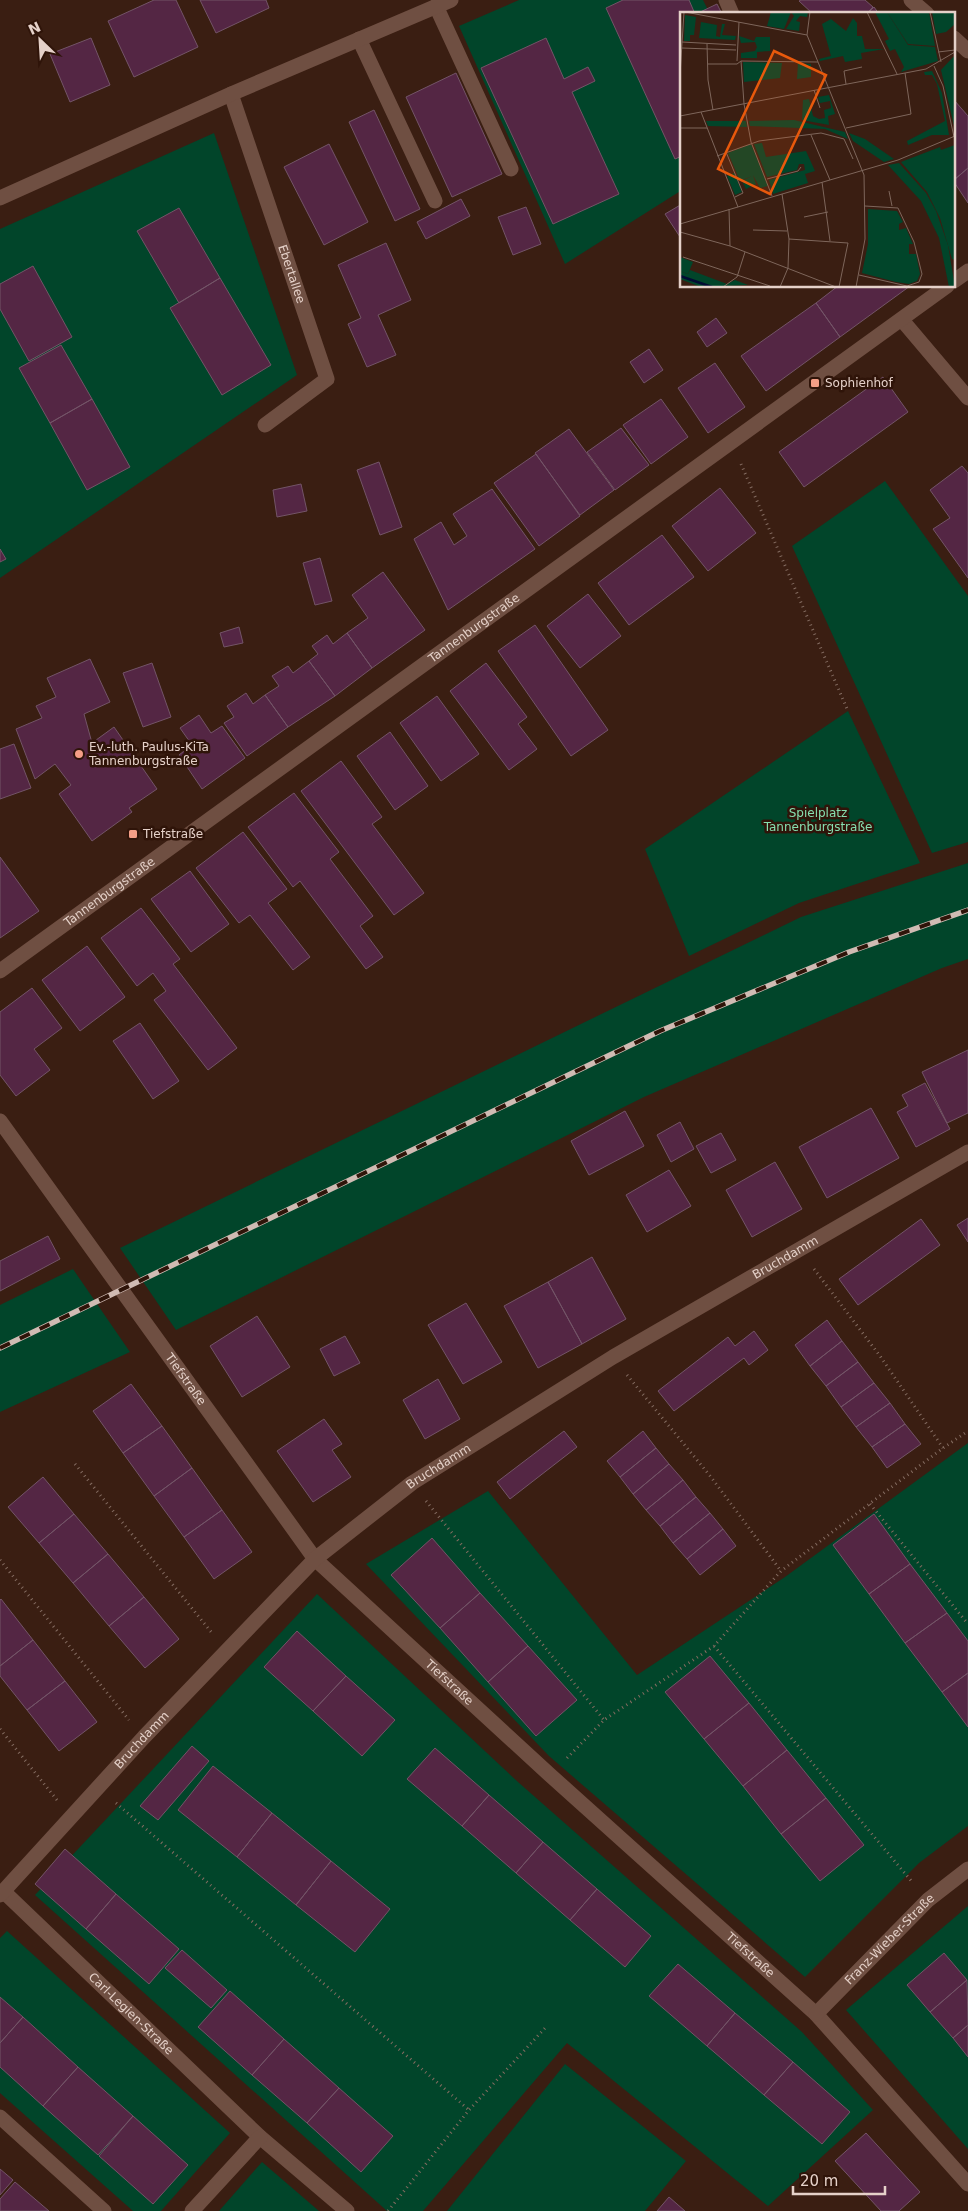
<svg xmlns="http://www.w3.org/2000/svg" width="968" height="2211" viewBox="0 0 968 2211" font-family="'DejaVu Sans',sans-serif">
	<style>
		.green { fill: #01452a }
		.building { fill: #542644; stroke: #735467 }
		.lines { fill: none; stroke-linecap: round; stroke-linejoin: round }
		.path { stroke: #846c61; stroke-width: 3; stroke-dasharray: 1 4; stroke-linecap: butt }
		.minor { stroke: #6f4f42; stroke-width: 15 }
		.rail-casing { stroke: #d0bbb3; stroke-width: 5.5 }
		.rail { stroke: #2f1409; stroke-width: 4; stroke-dasharray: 11; stroke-linecap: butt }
		.poi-dot { fill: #f49e86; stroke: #2f1409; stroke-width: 2 }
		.labels { text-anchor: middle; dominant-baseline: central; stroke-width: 5; stroke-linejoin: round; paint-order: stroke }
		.street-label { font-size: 12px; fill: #e5d1c9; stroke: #2f1409 }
		.poi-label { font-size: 12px; fill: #e5d1c9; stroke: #2f1409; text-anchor: start }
		.park-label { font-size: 12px; fill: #87dfb0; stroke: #2f1409 }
		.inset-river { fill: none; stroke: #020c33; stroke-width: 2.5 }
		.inset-road { fill: none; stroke: #7e665b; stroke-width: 1 }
		.view { fill: #e8590c; fill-opacity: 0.15; stroke: #e8590c; stroke-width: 2.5 }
		.inset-edge { fill: none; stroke: #e5d1c9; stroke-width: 2.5 }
	</style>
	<rect width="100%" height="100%" fill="#3a1e12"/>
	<path class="green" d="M519,0H703L710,14H682V190L565,264L459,26Z
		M214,133L297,375L0,578V229Z
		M885,481L968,596V842L932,853L792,546Z
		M848,711L920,863L799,903L689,956L645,849Z
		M968,863V959L942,968L644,1097L176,1330L120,1248L801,917Z
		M73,1269L130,1352L0,1412V1305Z
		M968,1443V1826L919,1863L805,1977L549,1756L366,1564L488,1491L637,1675L785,1577Z
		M317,1594L518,1782L802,2032L873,2110L768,2206L567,2043L423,2211H387L35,1895Z
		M968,1906V2149L846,2010Z
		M7,1931L230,2133L161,2211H133L0,2093V1938Z
		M565,2064L686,2161L645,2211H447Z
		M262,2162L319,2211H219Z"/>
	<path class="building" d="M154,0H176L198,47L134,77L108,21Z
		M200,0H266L269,8L216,33Z
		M623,0H689L695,14H682V156L675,159L606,8Z
		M801,0H865L873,7L866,14H813L799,1Z
		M717,4L722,14H696Z
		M874,7L879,14H867Z
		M91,38L110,85L70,102L50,54Z
		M546,38L564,79L588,67L595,81L572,92L619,194L553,224L481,68Z
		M456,73L502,174L452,197L406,97Z
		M954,100L968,116V168L954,180Z
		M374,110L420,209L395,221L349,122Z
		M329,144L368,222L324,245L284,167Z
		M968,168V203L954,182V180Z
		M461,199L470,216L426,239L417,222Z
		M682,204V240L665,214Z
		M526,207L541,244L513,255L498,217Z
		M179,208L220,278L179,303L137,231Z
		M386,243L411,300L378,315L396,355L367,367L348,324L361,318L338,265Z
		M33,266L72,337L29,361L0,309V284Z
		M220,278L271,365L222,395L170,308Z
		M838,286H910L840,337L816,303Z
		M816,303L840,337L766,391L741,356Z
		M716,318L727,333L707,347L697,332Z
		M61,345L92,399L50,423L19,368Z
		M649,349L663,370L644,383L630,362Z
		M715,363L745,407L708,433L678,388Z
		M883,377L908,412L804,487L779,452Z
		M92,399L130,467L87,490L50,423Z
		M661,399L688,437L651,464L623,425Z
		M621,428L649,465L615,490L587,452Z
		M569,429L614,490L580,515L535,453Z
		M536,454L580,516L539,546L494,483Z
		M379,462L402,527L380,535L357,470Z
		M962,466L968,473V578L933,529L950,518L930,490Z
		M301,484L307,511L277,517L273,490Z
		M720,488L756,533L708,571L672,526Z
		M492,489L535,549L448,610L414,539L441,522L454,545L467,536L453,514Z
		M662,535L694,577L629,625L598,583Z
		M0,549L6,559L0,562Z
		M320,558L332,601L315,605L303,563Z
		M383,572L425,630L372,668L347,633L368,618L352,595Z
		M588,594L621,636L580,668L547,626Z
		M535,625L608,730L571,756L498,651Z
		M239,627L243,643L224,647L220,633Z
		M347,633L372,668L335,696L309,661L318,654L312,646L327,635L333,644Z
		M90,659L110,702L84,714L92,743L114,727L157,789L129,808L132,812L92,841L59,794L71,785L55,764L35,779L16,729L42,718L36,706L56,697L47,678Z
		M309,661L335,696L288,727L265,695L279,686L272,676L288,666L293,673Z
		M152,663L171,717L143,727L123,673Z
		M486,663L527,717L518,724L537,749L509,770L450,691Z
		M246,693L253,704L265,695L288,727L247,756L224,723L234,717L227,706Z
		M437,696L479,754L441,781L400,723Z
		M199,715L211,733L222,726L245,758L202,789L179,755L192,745L180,728Z
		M390,732L428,786L395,810L357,756Z
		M14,744L31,788L0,799V749Z
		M341,761L382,817L372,824L424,893L394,915L301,791Z
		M294,793L339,852L330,859L373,916L360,926L383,957L366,969L300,881L293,887L248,827Z
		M243,832L287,889L268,903L310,957L293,970L250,915L239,923L196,868Z
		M0,857L39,911L0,938Z
		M190,871L229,924L191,952L151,899Z
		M141,908L180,959L173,964L237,1048L208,1070L154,1000L166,991L153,973L137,986L101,938Z
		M87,946L125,997L80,1031L42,980Z
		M32,988L62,1028L34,1049L50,1070L16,1096L0,1075V1012Z
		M140,1023L179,1081L153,1099L113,1041Z
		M968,1050V1113L947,1123L922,1072Z
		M925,1083L950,1129L916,1147L897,1112L908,1106L902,1095Z
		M871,1108L899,1158L827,1198L799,1147Z
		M625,1111L644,1146L589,1175L571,1141Z
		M680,1122L694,1149L671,1162L657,1135Z
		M721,1133L736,1160L711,1173L696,1146Z
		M775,1162L802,1209L752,1237L726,1190Z
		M669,1170L691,1206L647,1232L626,1195Z
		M968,1218V1242L957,1225Z
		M921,1219L940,1245L858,1305L839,1279Z
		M48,1236L60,1259L0,1291V1261Z
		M592,1257L626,1319L582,1344L548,1282Z
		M548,1282L582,1344L538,1368L504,1306Z
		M466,1303L502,1362L463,1384L428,1325Z
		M257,1316L290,1367L242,1397L210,1346Z
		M827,1320L842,1341L810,1366L795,1345Z
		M754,1331L768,1350L749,1365L744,1358L674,1411L658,1391L728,1337L735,1346Z
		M345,1336L360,1363L334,1376L320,1349Z
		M842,1341L858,1362L826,1386L810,1366Z
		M858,1362L874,1383L841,1407L826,1386Z
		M438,1379L460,1419L425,1439L403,1400Z
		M874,1383L890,1403L856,1427L841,1407Z
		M131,1384L162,1426L123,1453L93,1411Z
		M890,1403L905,1424L872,1447L856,1427Z
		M324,1419L342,1444L332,1450L351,1477L313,1502L277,1451Z
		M905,1424L921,1444L887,1468L872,1447Z
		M162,1426L192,1468L154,1496L123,1453Z
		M564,1431L577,1447L510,1499L497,1482Z
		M643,1431L656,1448L620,1477L607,1461Z
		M656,1448L669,1464L633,1494L620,1477Z
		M669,1464L683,1480L646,1510L633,1494Z
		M192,1468L222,1510L184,1537L154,1496Z
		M43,1477L74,1514L39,1543L8,1507Z
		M683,1480L696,1497L660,1526L646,1510Z
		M696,1497L710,1513L673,1543L660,1526Z
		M222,1510L252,1552L214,1579L184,1537Z
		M710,1513L723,1529L687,1559L673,1543Z
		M74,1514L108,1554L73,1583L39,1543Z
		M874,1514L910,1564L869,1594L833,1545Z
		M723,1529L736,1546L700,1575L687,1559Z
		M432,1538L480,1593L440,1628L391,1575Z
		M108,1554L144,1597L109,1626L73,1583Z
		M910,1564L947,1613L905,1643L869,1594Z
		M480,1593L528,1646L488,1682L440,1628Z
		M144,1597L179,1639L145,1668L109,1626Z
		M1,1599L33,1640L0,1666V1600Z
		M947,1613L968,1641V1673L942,1692L905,1643Z
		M297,1631L346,1676L313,1711L264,1667Z
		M33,1640L65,1681L27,1710L0,1676V1666Z
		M528,1646L577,1700L536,1736L488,1682Z
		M710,1656L749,1703L704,1739L665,1692Z
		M968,1673V1727L942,1692Z
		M346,1676L395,1720L362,1756L313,1711Z
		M65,1681L97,1722L59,1751L27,1710Z
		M749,1703L787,1750L743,1786L704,1739Z
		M192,1746L209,1761L158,1820L140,1806Z
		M435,1748L489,1795L462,1826L407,1779Z
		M787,1750L826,1798L781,1834L743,1786Z
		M213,1766L272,1813L237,1857L178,1810Z
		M489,1795L543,1842L516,1873L462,1826Z
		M826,1798L864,1845L820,1881L781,1834Z
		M272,1813L331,1861L296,1905L237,1857Z
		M543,1842L597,1889L570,1920L516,1873Z
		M65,1849L116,1894L86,1929L35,1884Z
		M331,1861L390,1909L355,1952L296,1905Z
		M597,1889L651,1936L625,1967L570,1920Z
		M116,1894L179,1949L149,1984L86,1929Z
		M182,1950L227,1990L211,2008L165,1968Z
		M944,1953L967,1980L930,2012L907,1985Z
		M678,1964L735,2013L707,2046L649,1996Z
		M967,1980L968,2025L953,2038L930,2012Z
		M230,1991L284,2039L252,2075L198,2027Z
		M0,1997L23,2017L0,2043Z
		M735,2013L793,2062L764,2095L707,2046Z
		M23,2017L78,2067L43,2106L0,2067V2043Z
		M968,2025V2057L953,2038Z
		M284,2039L339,2088L307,2123L252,2075Z
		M793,2062L850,2112L822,2144L764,2095Z
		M78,2067L133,2116L98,2155L43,2106Z
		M339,2088L393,2136L361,2172L307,2123Z
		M133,2116L188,2165L153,2204L99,2156Z
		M866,2133L920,2192L899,2211H881L835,2161Z
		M0,2169L13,2180L0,2195Z
		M15,2182L49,2211H0V2199Z
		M669,2197L685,2211H657Z"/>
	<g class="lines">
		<path class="path" d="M741,464L848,711
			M814,1269L880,1356L943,1448
			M627,1375L711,1477L781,1571
			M75,1464L212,1633
			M426,1501L604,1720
			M870,1504L968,1624
			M0,1560L129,1720
			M714,1646L913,1883
			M0,1729L57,1800
			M567,1758L604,1720L714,1646L781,1571L943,1448L968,1431
			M116,1803L469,2110
			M388,2211L469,2110L546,2027"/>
		<g class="minor">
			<path d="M726,0L732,14"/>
			<path d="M911,0L927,14"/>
			<path d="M436,6L511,169"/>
			<path d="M954,38L968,51"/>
			<path d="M359,39L435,201"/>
			<path id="s1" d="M231,94L327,379L265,425"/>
			<path d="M0,198L231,94L451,0"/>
			<path d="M954,281L968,271"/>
			<path d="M902,320L968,398"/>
			<path id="s2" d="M0,971L947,286"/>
			<path id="s3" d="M0,1121L315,1559L550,1775L816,2014L968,2184"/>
			<path id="s4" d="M4,1892L260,2137L347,2211"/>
			<path id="s5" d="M0,1895L144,1737L315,1559L412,1483L613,1357L968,1152"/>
			<path id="s6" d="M816,2014L928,1900L968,1869"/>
			<path d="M0,2117L104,2211"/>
			<path d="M192,2211L260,2137"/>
		</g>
		<g class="rail-casing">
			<path id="rail" d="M0,1348L660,1031L849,952L968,910"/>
		</g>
		<use href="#rail" class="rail"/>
	</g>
	<g class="poi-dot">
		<rect x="810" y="378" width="10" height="10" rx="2.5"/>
		<circle cx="79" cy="754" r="5"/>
		<rect x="128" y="829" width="10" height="10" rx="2.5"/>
	</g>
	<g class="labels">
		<g class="street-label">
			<text stroke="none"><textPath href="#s1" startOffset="190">Ebertallee</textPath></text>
			<text stroke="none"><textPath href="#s2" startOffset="585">Tannenburgstraße</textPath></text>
			<text stroke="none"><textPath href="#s2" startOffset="135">Tannenburgstraße</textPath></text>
			<text stroke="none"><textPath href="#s5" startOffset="1020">Bruchdamm</textPath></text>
			<text stroke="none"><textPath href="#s3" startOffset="318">Tiefstraße</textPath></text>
			<text stroke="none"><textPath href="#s5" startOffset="615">Bruchdamm</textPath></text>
			<text stroke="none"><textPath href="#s3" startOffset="722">Tiefstraße</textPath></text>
			<text stroke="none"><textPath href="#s5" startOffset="210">Bruchdamm</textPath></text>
			<text stroke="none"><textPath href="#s6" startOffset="105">Franz-Wieber-Straße</textPath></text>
			<text stroke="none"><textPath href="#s3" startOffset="1128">Tiefstraße</textPath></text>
			<text stroke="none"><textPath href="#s4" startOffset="176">Carl-Legien-Straße</textPath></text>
		</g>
		<g class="poi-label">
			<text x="825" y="383">Sophienhof</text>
			<text x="89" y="747">Ev.-luth. Paulus-KiTa<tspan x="89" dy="14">Tannenburgstraße</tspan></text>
			<text x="143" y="834">Tiefstraße</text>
		</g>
		<g class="park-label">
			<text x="818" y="813">Spielplatz<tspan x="818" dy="14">Tannenburgstraße</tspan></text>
		</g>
	</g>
	<g transform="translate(680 12)">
		<rect width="275" height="275" fill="#3a1e12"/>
		<path d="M91,0H128L127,5L120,4L116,9L120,10L119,19L106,17L114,4L111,0L104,17L87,14ZM195,0H207L228,33L255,35L258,49L221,60L224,55L215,37L210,39L205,29L209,27ZM5,3L16,5L14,23H10V29H4ZM173,6L177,11V24H182L185,37H204L181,41L182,47L165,50L163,44L140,49L139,47L151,44L142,12L151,7L166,19ZM21,10L37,13L36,24L40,25L42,12H45L42,23L56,24L55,28L19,26ZM59,24L74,29L76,25H90V39L77,40V46H61V41L75,39L77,35L75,30L61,31ZM63,50L102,51L100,66L64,70ZM118,51L131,52V65L117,67ZM149,83L155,102L148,104L149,113L122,108L123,88L129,87L133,104L139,107L145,106L144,98L151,96L150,89L140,91L138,85ZM114,108L165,120L168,127L145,117L70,114L69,109ZM26,109H66L67,115L28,114ZM169,121L185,127L214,147L204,150L173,129ZM82,131L86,145L126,139L135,159L125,162L128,171L93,182L89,168L125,158L124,152H119L117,158L87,165L74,132ZM71,132L88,174L80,176L73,163L76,172L66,177L62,169L72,164L60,169L48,141ZM219,151L246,181L256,199L268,233L275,275H269L259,226L241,189L208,153ZM54,161L62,180L55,183L47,164ZM188,197L217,199L223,210L219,212V218L226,216L233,232H229V242H236L240,262L237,269L229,272L216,270L182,261L188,232ZM10,258L47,272L55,268L68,273L21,275L0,267V259L8,262Z" fill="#01452a"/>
		<path d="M275,43V118L261,58ZM252,59L262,81L269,123H252L228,133L227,129L265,109L257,72L252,63H245L244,60Z" fill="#01452a"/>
		<path d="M275,133V248L272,247L260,206L247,180L221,150L260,135L261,138Z" fill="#01452a"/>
		<path d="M207,0H249L255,34L228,32ZM252,0H275V12L266,20L256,22ZM0,245L13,250L8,262L0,259Z" fill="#01452a"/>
		<path class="inset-river" d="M0,264L32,275"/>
		<path class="inset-road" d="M5,0L127,23M187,0L217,62M250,0L261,50M127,23L184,163L185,227L176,275M127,23L130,0M2,30L56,33M27,32L28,68L33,98M2,36L56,38M258,40L275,38M57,49L59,10M61,49L64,92L71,130L92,184M28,52H57L61,49L138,50M254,54L263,74L274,125M0,63L4,0M166,72L164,59L182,55M134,78L140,96M21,100L58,195M0,104L246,57L275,40M0,116H27M166,116L231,102L225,61M131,123L150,168M46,140L63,181L55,185M37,144L79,129L141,121L164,127L173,147M87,167L118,159L121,155M142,170L150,229M209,179L212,194M49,197L50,234M124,205L148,200M0,212L218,148L275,124M73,218L107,219M0,220L50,234L156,275M109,227L168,231L159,275M3,245L90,274M179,263L227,274L239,270L242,262L234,230L218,196L185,194M43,275L57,265L65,240M100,275L108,256L109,227L102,182"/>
		<path class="view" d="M94,39L146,63L90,182L38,157Z"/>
		<rect width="275" height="275" class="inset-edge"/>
	</g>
	<g transform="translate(40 40) rotate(335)" stroke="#2f1409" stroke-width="4" paint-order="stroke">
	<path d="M0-4L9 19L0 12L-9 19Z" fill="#e5d1c9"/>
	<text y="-8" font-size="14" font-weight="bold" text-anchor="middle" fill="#e5d1c9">N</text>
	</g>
	<path d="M793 2186v8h92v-8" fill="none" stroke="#e5d1c9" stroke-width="2.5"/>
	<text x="800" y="2186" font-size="15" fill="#e5d1c9" stroke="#2f1409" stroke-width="4" paint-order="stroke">20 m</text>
</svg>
